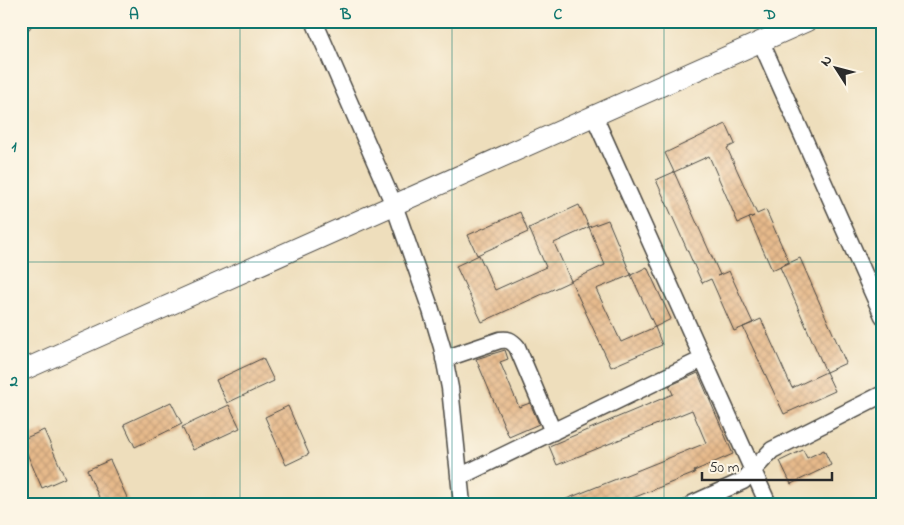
<svg xmlns="http://www.w3.org/2000/svg" width="904" height="525" viewBox="0 0 904 525" font-family="'Indie Flower',sans-serif">
	<style>
		.building { fill: url(#building-cross-hatch) }
		.lines { fill: none; stroke-linecap: round; stroke-linejoin: round }
		.minor-casing { stroke: #484641; stroke-width: 19 }
		.tertiary-casing { stroke: #484641; stroke-width: 22 }
		.minor { stroke: #fff; stroke-width: 16 }
		.tertiary { stroke: #fff; stroke-width: 20 }
		.grid { fill: none; stroke: #0f766e; stroke-width: 1; stroke-opacity: 0.55 }
		.neatline { fill: none; stroke: #0f766e; stroke-width: 2 }
		.grid-label { font-size: 16px; text-anchor: middle; font-weight: bold; fill: #0f766e }
	</style>
	<defs>
		<pattern id="building-cross-hatch" width="8" height="8" patternUnits="userSpaceOnUse" patternTransform="scale(1.25)"><rect width="8" height="8" fill="#e6b98b"/><path d="M0 0l8 8M0 8l8-8" fill="none" stroke="#c59f78"/></pattern>
	</defs>
	<rect width="100%" height="100%" fill="#fcf5e5"/>
	<filter id="ink" filterUnits="userSpaceOnUse"><feTurbulence type="fractalNoise" baseFrequency=".02" numOctaves="2"/><feDisplacementMap in="SourceGraphic" scale="10" xChannelSelector="R" yChannelSelector="G"/><feConvolveMatrix kernelMatrix="1 2 1 2 8 2 1 2 1" color-interpolation-filters="sRGB"/></filter>
	<filter id="wash" filterUnits="userSpaceOnUse"><feTurbulence type="fractalNoise" baseFrequency=".0096" numOctaves="4" result="noise"/><feDisplacementMap in="SourceGraphic" scale="20" xChannelSelector="R" yChannelSelector="G"/><feGaussianBlur stdDeviation="1.12" result="paint"/><feColorMatrix in="noise" values="0 0 0 0 0 0 0 0 0 0 0 0 0 0 0 0 0 1.4 0 .05"/><feComposite in="paint" operator="in"/></filter>
	<g filter="url(#wash)">
		<rect width="100%" height="100%" fill="#eedebc"/>
		<g id="blocks">
			<path class="building" d="M726,124L735,144L727,148L757,214L766,210L789,262L772,270L749,218L754,216L738,223L709,156L674,172L665,153Z
				M674,172L720,275L717,276L729,271L753,323L734,331L711,279L702,283L656,180Z
				M579,205L589,227L554,243L571,281L482,322L456,266L479,255L495,290L546,267L529,228Z
				M520,212L528,232L477,255L468,235Z
				M608,220L631,275L596,289L621,342L655,327L662,345L611,367L571,281L605,265L589,227Z
				M800,258L846,363L826,372L780,267Z
				M647,267L671,319L655,327L631,275Z
				M761,319L792,388L826,372L835,391L784,414L743,327Z
				M505,350L508,359L500,362L519,407L530,403L539,424L509,437L476,359Z
				M263,358L274,381L227,403L216,380Z
				M698,373L733,454L694,471L695,473L618,504H554L706,443L692,410L557,465L549,446L673,394L669,386Z
				M171,402L182,424L135,447L124,424Z
				M229,405L240,428L193,450L182,427Z
				M288,406L309,454L286,465L265,417Z
				M44,430L65,478L42,488L21,440Z
				M803,450L807,458L824,450L831,465L791,484L780,461Z
				M110,460L130,504H102L87,470Z"/>
		</g>
	</g>
	<g filter="url(#ink)">
		<use href="#blocks" fill-opacity="0" stroke="#484641" stroke-width="1"/>
		<g class="lines">
			<g class="minor-casing">
				<path id="minor" d="M314,21L394,205L431,310L442,347L450,388L462,504
					M761,42L883,316
					M594,116L768,504
					M444,359L500,340C508,339 511,340 517,347L553,432
					M459,477L703,359
					M692,504L743,481L772,450L883,394"/>
			</g>
			<g class="tertiary-casing">
				<path id="tertiary" d="M21,21H22
					M21,371L807,21"/>
			</g>
			<use href="#minor" class="minor"/>
			<use href="#tertiary" class="tertiary"/>
		</g>
	</g>
	<path class="grid" d="M240,21V504M452,21V504M664,21V504M21,262H883"/>
	<rect width="904" height="525" fill="none" stroke="#fcf5e5" stroke-width="55"/>
	<g transform="translate(836 68) rotate(306)" stroke="#fcf5e5" stroke-width="4" paint-order="stroke">
	<path d="M0-4L9 19L0 12L-9 19Z" fill="#2b2b2b"/>
	<text y="-8" font-size="14" font-weight="bold" text-anchor="middle" fill="#2b2b2b">N</text>
	</g>
	<path d="M702 472v8h130v-8" fill="none" stroke="#2b2b2b" stroke-width="2.5"/>
	<text x="709" y="472" font-size="15" fill="#2b2b2b" stroke="#fcf5e5" stroke-width="4" paint-order="stroke">50 m</text>
	<rect x="28" y="28" width="848" height="470" class="neatline"/>
	<g class="grid-label">
		<text x="134" y="19">A</text>
		<text x="346" y="19">B</text>
		<text x="558" y="19">C</text>
		<text x="770" y="19">D</text>
		<text x="14" y="151">1</text>
		<text x="14" y="386">2</text>
	</g>
</svg>
